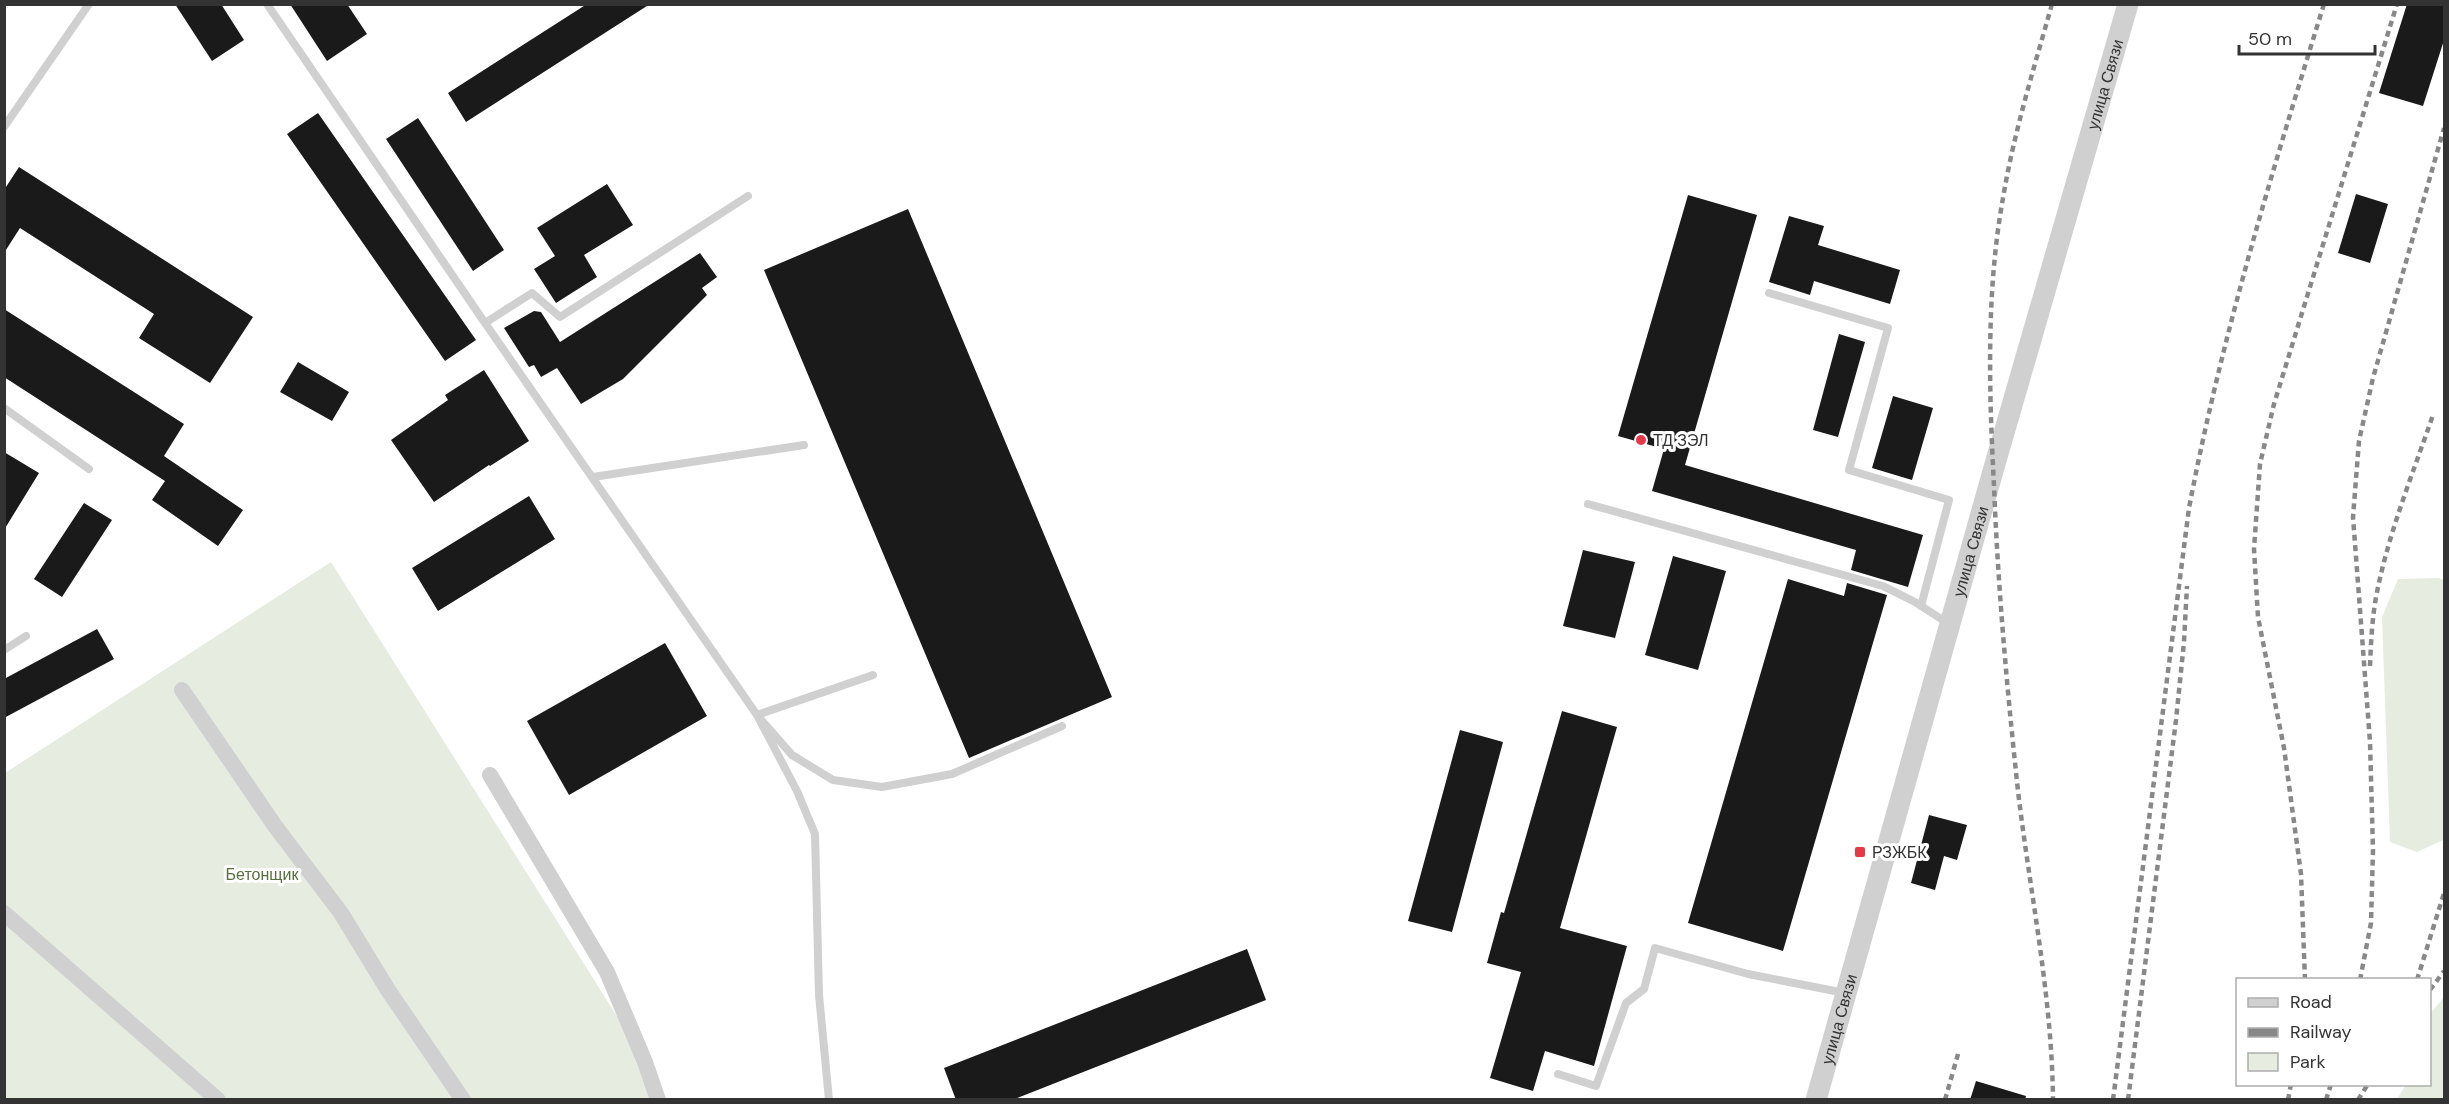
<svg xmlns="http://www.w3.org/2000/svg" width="2449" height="1104" viewBox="0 0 2449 1104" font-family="'DM Sans',sans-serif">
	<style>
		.green { fill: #e6ecdf }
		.building { fill: #1a1a1a }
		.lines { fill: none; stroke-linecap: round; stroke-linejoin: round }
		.service { stroke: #d0d0d0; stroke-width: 8 }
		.minor { stroke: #d0d0d0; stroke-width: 16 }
		.tertiary { stroke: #d0d0d0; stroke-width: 21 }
		.rail { stroke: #888; stroke-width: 4.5; stroke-dasharray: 6 4.5; stroke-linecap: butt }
		.poi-dot { fill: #e63946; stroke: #fff; stroke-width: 2 }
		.labels { text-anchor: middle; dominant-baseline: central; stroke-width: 6; stroke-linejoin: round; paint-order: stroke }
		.street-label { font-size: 16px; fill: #333; stroke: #fff }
		.poi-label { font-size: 16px; fill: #333; stroke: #fff; text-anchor: start }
		.park-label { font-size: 16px; fill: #56703f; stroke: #fff }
	</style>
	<rect width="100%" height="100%" fill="#fff"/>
	<path class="green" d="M331,562L642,1056L656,1100H5V773Z
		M2438,578L2444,580V836L2443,840L2417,852L2390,842L2382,617L2398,579Z
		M2444,997V1099H2397L2406,1085L2430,1084V1014Z"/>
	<path class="building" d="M175,4H221L244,40L212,61Z
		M290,4H347L367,34L327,61Z
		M587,4H650L466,122L448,93Z
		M2407,4H2445V37L2423,106L2379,93Z
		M318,113L476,340L445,361L287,134Z
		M418,118L504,250L473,271L386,139Z
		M19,167L253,317L210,383L139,338L154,314L20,228L4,253V190Z
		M607,184L633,225L584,255L597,277L556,303L534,269L555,256L537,228Z
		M2356,194L2388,204L2370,263L2338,253Z
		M1688,195L1757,215L1685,465L1923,535L1908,587L1851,570L1856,550L1652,491L1664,449L1618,436Z
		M908,209L1112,697L969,758L764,270Z
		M1789,216L1824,226L1818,245L1900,270L1890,304L1814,281L1810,295L1769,282Z
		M700,253L717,277L702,288L707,295L623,379L581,404L557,368L541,377L534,365L529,367L504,328L534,311L541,312L560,342Z
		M4,309L184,424L164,456L243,510L218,546L152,500L165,481L4,377Z
		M1839,334L1865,342L1838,437L1813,430Z
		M298,362L349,392L332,421L280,392Z
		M484,370L529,441L490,466L489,465L434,502L391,440L448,400L445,395Z
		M1893,396L1933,408L1912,480L1872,468Z
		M4,452L39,473L4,530Z
		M529,496L555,539L438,611L412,568Z
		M84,503L112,520L62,597L34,579Z
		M1583,550L1635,562L1615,638L1563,626Z
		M1673,556L1726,571L1698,670L1645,655Z
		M1788,579L1844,596L1847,583L1887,595L1783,951L1688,923Z
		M97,629L114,659L4,718V679Z
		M665,643L707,716L569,795L527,721Z
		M1562,711L1617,727L1560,928L1627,946L1594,1066L1545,1051L1533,1091L1490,1078L1521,972L1487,963L1501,912L1504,913Z
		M1460,730L1503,742L1452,932L1408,921Z
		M1929,815L1967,825L1957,860L1944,856L1935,890L1911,883Z
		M1247,949L1266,1000L1012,1100H956L944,1068Z
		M1976,1081L2026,1096L2025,1100H1970Z"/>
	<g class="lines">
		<path class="service" d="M267,4L485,323L532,293L560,317L748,196
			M4,127L89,4
			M1769,293L1888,328L1849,470L1949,500L1921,606
			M485,323L757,715L797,791L815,834L819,995L829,1100
			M4,408L89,469
			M593,477L804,445
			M1588,504L1883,586L1915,602L1949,624
			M4,650L26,636
			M873,675L757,715L792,755L833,780L882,787L952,774L1062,726
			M1558,1074L1596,1086L1626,1003L1644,989L1655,948L1748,974L1845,993"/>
		<path class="minor" d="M182,690L275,826L341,913L388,990L463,1100
			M490,775L607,972L645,1062L658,1100
			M4,913L218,1100"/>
		<path class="tertiary" id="s1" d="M1816,1100L1993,471L2128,4"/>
		<path class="rail" d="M2052,4C2034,68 2014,132 2003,198C1986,292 1989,391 1994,486C1998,588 2007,689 2018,791C2030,893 2052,996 2053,1100
			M2370,666C2371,642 2372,617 2377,592C2389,532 2413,473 2433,415
			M2305,980L2301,874L2284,748L2258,617L2254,549L2260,464L2274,404L2397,4
			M2360,980L2371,923L2373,850L2370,742L2353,517L2359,441L2373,378L2444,128
			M2417,980L2444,893
			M2430,990L2444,971
			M1945,1100L1958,1054
			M2113,1100L2189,508C2222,335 2272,172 2324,4
			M2128,1100L2176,720L2184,642L2187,586
			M2288,1100L2291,1084
			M2326,1100L2331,1084
			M2358,1100L2368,1084"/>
	</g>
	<g class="poi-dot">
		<circle cx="1641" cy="440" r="6"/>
		<rect x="1854" y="846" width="12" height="12" rx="3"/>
	</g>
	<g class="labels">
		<g class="street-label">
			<text stroke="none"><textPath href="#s1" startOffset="1056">улица Связи</textPath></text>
			<text stroke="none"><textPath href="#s1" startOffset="570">улица Связи</textPath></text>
			<text stroke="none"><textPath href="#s1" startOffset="84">улица Связи</textPath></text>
		</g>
		<g class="poi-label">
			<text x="1653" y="440">ТД ЗЭЛ</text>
			<text x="1872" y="852">РЗЖБК</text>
		</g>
		<g class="park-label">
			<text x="262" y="874">Бетонщик</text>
		</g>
	</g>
	<rect width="2449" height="1104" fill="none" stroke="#333333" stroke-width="12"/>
	<rect x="2236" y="978" width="195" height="108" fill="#ffffff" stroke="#adadad" stroke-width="1.5"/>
	<rect x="2248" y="998" width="30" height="9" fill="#d0d0d0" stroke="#adadad" stroke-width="1.5"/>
	<text x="2290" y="1008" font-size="18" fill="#333333">Road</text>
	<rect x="2248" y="1028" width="30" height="9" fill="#888888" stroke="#adadad" stroke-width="1.5"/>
	<text x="2290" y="1038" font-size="18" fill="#333333">Railway</text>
	<rect x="2248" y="1053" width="30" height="18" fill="#e6ecdf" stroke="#adadad" stroke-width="1.5"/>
	<text x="2290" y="1068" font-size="18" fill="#333333">Park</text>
	<path d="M2239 45v9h136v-9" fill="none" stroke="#333333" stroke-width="3"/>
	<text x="2248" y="45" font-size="18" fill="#333333" stroke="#ffffff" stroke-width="4.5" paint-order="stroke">50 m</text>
</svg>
